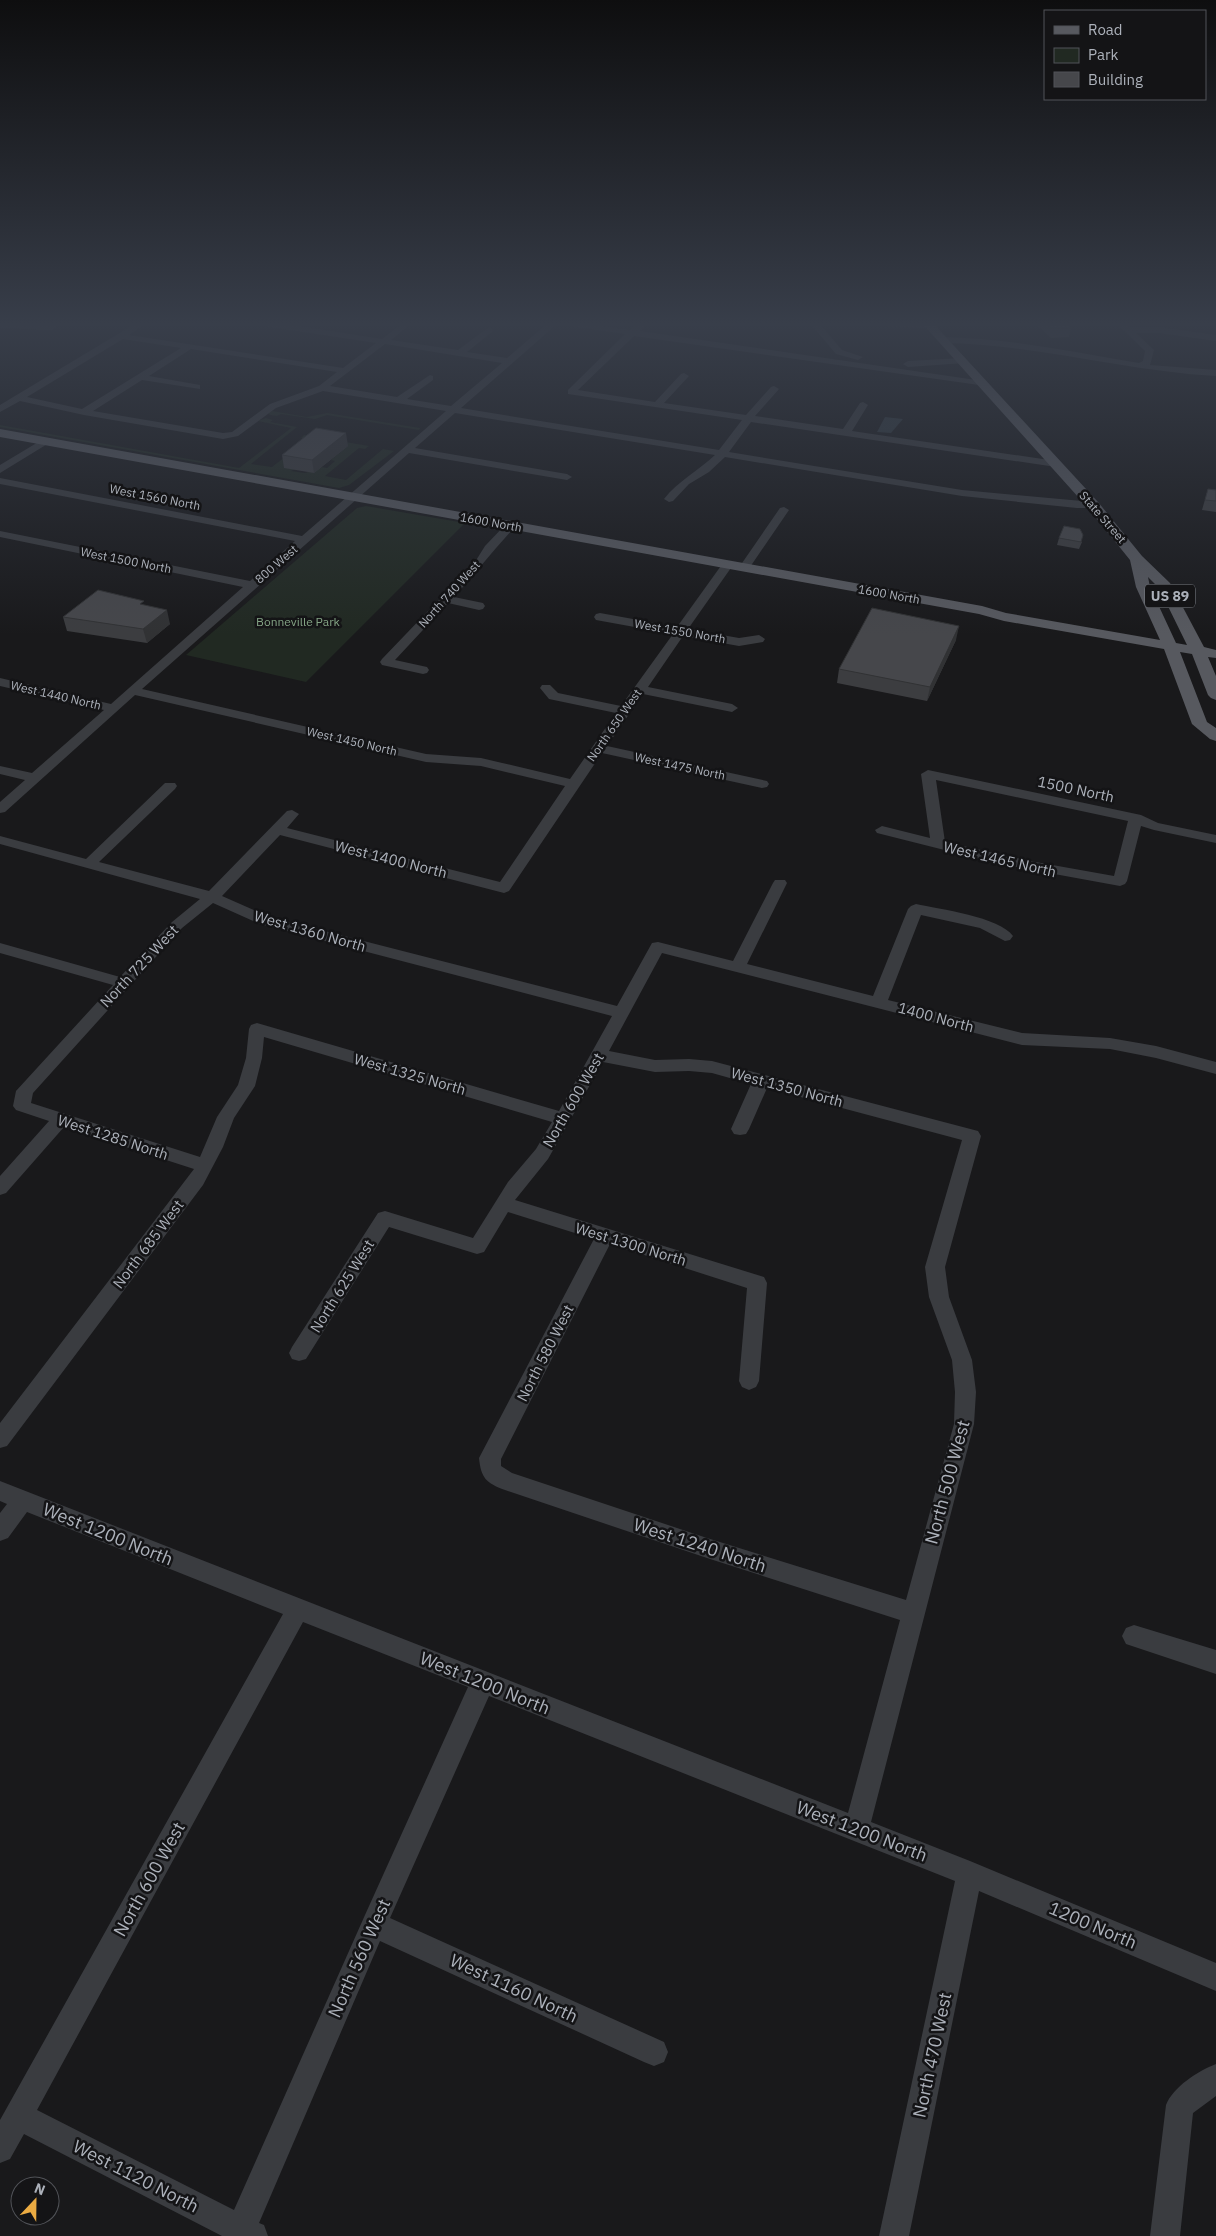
<svg xmlns="http://www.w3.org/2000/svg" width="1216" height="2236" viewBox="0 0 1216 2236" font-family="'IBM Plex Sans',sans-serif">
	<style>
		.green { fill: #212922; fill-rule: evenodd }
		.water { fill: #30393f }
		.lines { fill: none; stroke-linecap: round; stroke-linejoin: round }
		.minor { fill: #3a3c40; fill-rule: evenodd }
		.major { fill: #57595f; fill-rule: evenodd }
		.wall { fill: #3c3d40 }
		.shaded-wall { fill: #313234 }
		.building { fill: #46474b; stroke: #313234 }
		.labels { text-anchor: middle; dominant-baseline: central; stroke-width: 5; stroke-linejoin: round; paint-order: stroke }
		.far-street-label { font-size: 12px; fill: #acb1ba; stroke: #141416 }
		.far-park-label { font-size: 12px; fill: #84a485; stroke: #141416 }
		.shield { fill: #141416; stroke: #7e8289; stroke-width: 1 }
		.shield-label { font-size: 14px; font-weight: bold; fill: #acb1ba }
		.street-label { font-size: 15px; fill: #acb1ba; stroke: #141416 }
		.near-street-label { font-size: 18px; fill: #acb1ba; stroke: #141416 }
	</style>
	<rect width="100%" height="100%" fill="#19191b"/>
	<path class="green" d="M272,411L307,417L327,413L420,428L419,430L327,415L315,419L281,414L277,416L270,415L268,413Z
		M266,418L273,420L270,422L297,427L251,464L272,467L308,439L301,438L304,435L369,446L365,449L359,448L325,476L346,480L383,449L394,451L349,485L339,488L0,427V425L239,468L291,428L258,421ZM347,446L331,460L335,461L327,468L322,467L305,473L291,471Z
		M366,506L465,523L306,682L186,655L357,508Z"/>
	<path class="water" d="M885,417L903,419L891,433L877,432Z"/>
	<g class="lines">
		<path class="minor" d="M0,322L50,324L54,322H64L52,330L0,328Z
			M138,322H148L129,335L343,368L376,343L257,325L253,322H274L382,339L404,322H413L391,340L458,350L489,327L493,330L492,332L467,352L507,358L549,322H576L630,330L641,322H650L640,331L983,381L986,382V386L634,336L578,390L655,402L681,374L684,373L689,376L664,403L746,415L771,387L774,386L779,389L755,416L843,429L860,403L863,402L868,405L852,431L1056,461L1061,464L1056,467L751,422L729,452L962,490L1093,502L1098,505L1093,508H1077L962,496L725,457L709,472L689,484L673,501L669,502L664,499C678,481 698,471 715,455L455,413L415,448L567,474L572,477L567,480L409,453L142,689L426,754L481,758L570,779L616,713L549,699L540,688L542,685H550L558,693L621,706L673,634L596,620L594,617L596,614L600,613L677,627L723,563H731L733,565L688,629L739,638L759,635L765,639L763,642L739,646L683,636L648,687L732,704L738,708L732,712L643,694L607,746L767,781L769,784L767,787L762,788L602,753L509,891L504,893L280,835L222,896L270,917L617,1006L652,943L658,942L733,961L773,883L775,880H785L787,883L747,964L873,996L908,909L911,906L916,904C939,909 1000,917 1013,936L1010,940L1005,941L980,928L921,915L888,1000L1022,1033L1110,1038L1156,1046L1216,1062V1074L1156,1058L1110,1049L1022,1045L662,953L609,1051L655,1060L689,1059L712,1061L978,1131L981,1136L945,1267L949,1297L972,1360L976,1392L974,1424L871,1822L970,1861L1216,1963V1991L979,1891L909,2236H879L955,1881L489,1696L390,1918L664,2042L668,2052L664,2062L654,2066L644,2062L380,1941L259,2223L264,2225L268,2236H222L24,2134L10,2159L0,2163V2120L283,1614L27,1512L8,1538L0,1541V1513L7,1504L0,1501V1481L848,1813L900,1620L707,1558L505,1490C486,1483 481,1478 479,1458L594,1239L508,1212L484,1252L477,1254L389,1227L306,1359L299,1361L292,1359L289,1353L292,1347L378,1213L385,1211L473,1238L508,1182L536,1149L552,1122L264,1037L262,1058L255,1086L234,1118L223,1147L203,1185L7,1446L0,1448V1423L194,1169L64,1127L6,1193L0,1195V1176L49,1121L16,1110L13,1106L16,1091L113,985L0,953V943L120,977L172,922L200,899L0,844V836L86,859L165,783H175L177,786L175,789L99,862L209,891L287,811L292,810L299,814L287,828L500,882L565,786L481,766L426,762L135,695L5,812L0,813V802L25,780L0,774V766L32,773L104,710L0,686V678L111,704L243,587L0,537V531L250,581L295,541L0,484V478L302,536L446,411L323,391L276,408L238,436L223,439L84,415L20,401L0,412V405ZM557,324L625,334L568,390V394L742,420L719,450L461,408ZM123,339L181,348L82,409L27,397ZM385,344L502,363L451,406L407,399L433,380V376L430,375L397,397L330,386ZM191,349L337,372L319,386L270,404L232,432L223,433L93,411L142,380L200,389V385L149,376ZM213,903L260,924L612,1016L559,1111L257,1023L251,1025L249,1029L246,1058L238,1085L217,1117L200,1157L31,1103L33,1093L182,928ZM603,1062L655,1072L689,1071L712,1073L751,1084L731,1129L734,1134L740,1135L746,1134L749,1129L767,1088L962,1140L925,1267L929,1297L952,1360L955,1392L954,1424L906,1600L707,1538L512,1473L501,1466V1459L610,1244L747,1288L739,1381L742,1387L749,1390L756,1387L759,1381L767,1283L764,1277L515,1200L548,1159ZM303,1622L468,1687L365,1915L234,2210L37,2110Z
			M809,322H818L842,350L863,357L858,360L836,354Z
			M851,322H929L933,325L929,328L855,325Z
			M1115,322H1124L1130,327H1159L1216,335V341L1159,333H1136L1154,350L1150,365L1216,370V376C1124,371 1035,344 942,343L938,340L942,337C1009,338 1073,352 1139,363L1143,361L1145,351Z
			M962,358L967,361L965,363L908,367L903,364L908,361Z
			M45,438L50,441L49,443L0,473V465Z
			M784,507L789,510L748,570H740L738,568L740,566L780,508Z
			M511,522L516,525L515,527C493,550 475,574 454,597L483,603L485,606L483,609L479,610L448,603L395,660L427,667L429,670L427,673L423,674L382,665L380,662L382,659L475,562L485,546L507,523Z
			M928,770L1141,815L1158,823L1216,835V843L1154,830L1141,826L1127,881L1125,884L1120,886L1000,864L877,833L875,830L882,826L930,838L921,774ZM936,780L1128,821L1114,876L1030,861L945,842Z
			M1134,1625L1216,1650V1674L1126,1644L1122,1636L1126,1628Z
			M1216,2064V2096L1193,2113L1180,2236H1150L1166,2105C1173,2087 1198,2071 1216,2064Z"/>
		<path class="major" d="M921,322H932L1098,502L1142,556L1170,583L1204,647L1216,650V658L1208,657L1216,676V700L1211,698L1208,695L1192,654L1180,652L1207,722L1216,728V741L1210,739L1192,724L1164,649L1004,621L979,614L0,437V429L982,606L1006,613L1160,640L1136,587L1130,560L1088,508ZM1148,577L1159,588L1187,645L1176,643L1150,587Z"/>
	</g>
	<path class="wall" d="M1035,322H1065L1071,328L1069,337L1051,338L1035,323Z
		M348,446L314,473L284,468L282,455Z
		M1208,489L1216,490V512L1202,510Z
		M1059,538L1082,542L1079,549L1057,545Z
		M145,605L170,624L147,643L67,631L63,617Z
		M956,640L927,701L837,683L839,669Z"/>
	<path class="shaded-wall" d="M346,433L348,446L314,473L312,460Z
		M167,610L170,624L147,643L143,629Z
		M959,626L956,640L927,701L930,687Z"/>
	<path class="building" d="M1045,322H1065L1071,328L1053,329Z
		M316,428L346,433L312,460L282,455Z
		M1208,489L1216,490V501L1205,500Z
		M1064,526L1080,529L1083,535L1081,542L1059,538Z
		M98,590L144,601L140,604L167,610L143,629L63,617Z
		M872,608L959,626L930,687L839,669Z"/>
	<linearGradient id="sky" x2="0" y2="1"><stop stop-color="#0e0e0f"/><stop offset="0.51" stop-color="#383e4a"/><stop offset="1" stop-color="#383e4a" stop-opacity="0"/></linearGradient>
	<rect width="1216" height="635" fill="url(#sky)"/>
	<g class="labels">
		<g class="far-street-label">
			<text transform="translate(155 497) rotate(11)">West 1560 North</text>
			<text transform="translate(1103 517) rotate(49)">State Street</text>
			<text transform="translate(491 522) rotate(10)">1600 North</text>
			<text transform="translate(126 560) rotate(11)">West 1500 North</text>
			<text transform="translate(276 564) rotate(-41)">800 West</text>
			<text transform="translate(449 594) rotate(-48)">North 740 West</text>
			<text transform="translate(889 594) rotate(10)">1600 North</text>
			<text transform="translate(680 631) rotate(10)">West 1550 North</text>
			<text transform="translate(56 695) rotate(13)">West 1440 North</text>
			<text transform="translate(614 725) rotate(-55)">North 650 West</text>
			<text transform="translate(352 741) rotate(13)">West 1450 North</text>
			<text transform="translate(680 766) rotate(12)">West 1475 North</text>
		</g>
		<g class="far-park-label">
			<text x="298" y="621">Bonneville Park</text>
		</g>
		<rect class="shield" x="1145" y="584.5" width="50" height="23" rx="4"/>
		<g class="shield-label">
			<text x="1170" y="596">US 89</text>
		</g>
		<g class="street-label">
			<text transform="translate(1076 789) rotate(12)">1500 North</text>
			<text transform="translate(391 859) rotate(14)">West 1400 North</text>
			<text transform="translate(1000 859) rotate(13)">West 1465 North</text>
			<text transform="translate(310 931) rotate(16)">West 1360 North</text>
			<text transform="translate(139 966) rotate(-47)">North 725 West</text>
			<text transform="translate(936 1017) rotate(15)">1400 North</text>
			<text transform="translate(410 1074) rotate(16)">West 1325 North</text>
			<text transform="translate(787 1087) rotate(15)">West 1350 North</text>
			<text transform="translate(573 1100) rotate(-60)">North 600 West</text>
			<text transform="translate(113 1137) rotate(18)">West 1285 North</text>
			<text transform="translate(148 1244) rotate(-53)">North 685 West</text>
			<text transform="translate(631 1244) rotate(17)">West 1300 North</text>
			<text transform="translate(342 1286) rotate(-58)">North 625 West</text>
			<text transform="translate(545 1353) rotate(-63)">North 580 West</text>
		</g>
		<g class="near-street-label">
			<text transform="translate(947 1482) rotate(-75)">North 500 West</text>
			<text transform="translate(108 1534) rotate(22)">West 1200 North</text>
			<text transform="translate(700 1545) rotate(18)">West 1240 North</text>
			<text transform="translate(485 1683) rotate(22)">West 1200 North</text>
			<text transform="translate(862 1831) rotate(21)">West 1200 North</text>
			<text transform="translate(149 1879) rotate(-61)">North 600 West</text>
			<text transform="translate(1093 1925) rotate(23)">1200 North</text>
			<text transform="translate(359 1958) rotate(-66)">North 560 West</text>
			<text transform="translate(514 1988) rotate(25)">West 1160 North</text>
			<text transform="translate(932 2055) rotate(-78)">North 470 West</text>
			<text transform="translate(136 2176) rotate(27)">West 1120 North</text>
		</g>
	</g>
	<rect x="1044" y="10" width="162" height="90" fill="#141416" stroke="#515358"/>
	<rect x="1054" y="26" width="25" height="8" fill="#57595f" stroke="#515358"/>
	<text x="1088" y="35" font-size="15" fill="#acb1ba">Road</text>
	<rect x="1054" y="48" width="25" height="15" fill="#212922" stroke="#515358"/>
	<text x="1088" y="60" font-size="15" fill="#acb1ba">Park</text>
	<rect x="1054" y="72" width="25" height="15" fill="#46474b" stroke="#515358"/>
	<text x="1088" y="85" font-size="15" fill="#acb1ba">Building</text>
	<g transform="translate(35 2201) rotate(22)"><circle r="24" fill="#141416" stroke="#515358"/>
	<path d="M0-4L9 19L0 12L-9 19Z" fill="#ebab42"/>
	<text y="-8" font-size="14" font-weight="bold" text-anchor="middle" fill="#acb1ba">N</text>
	</g>
</svg>
